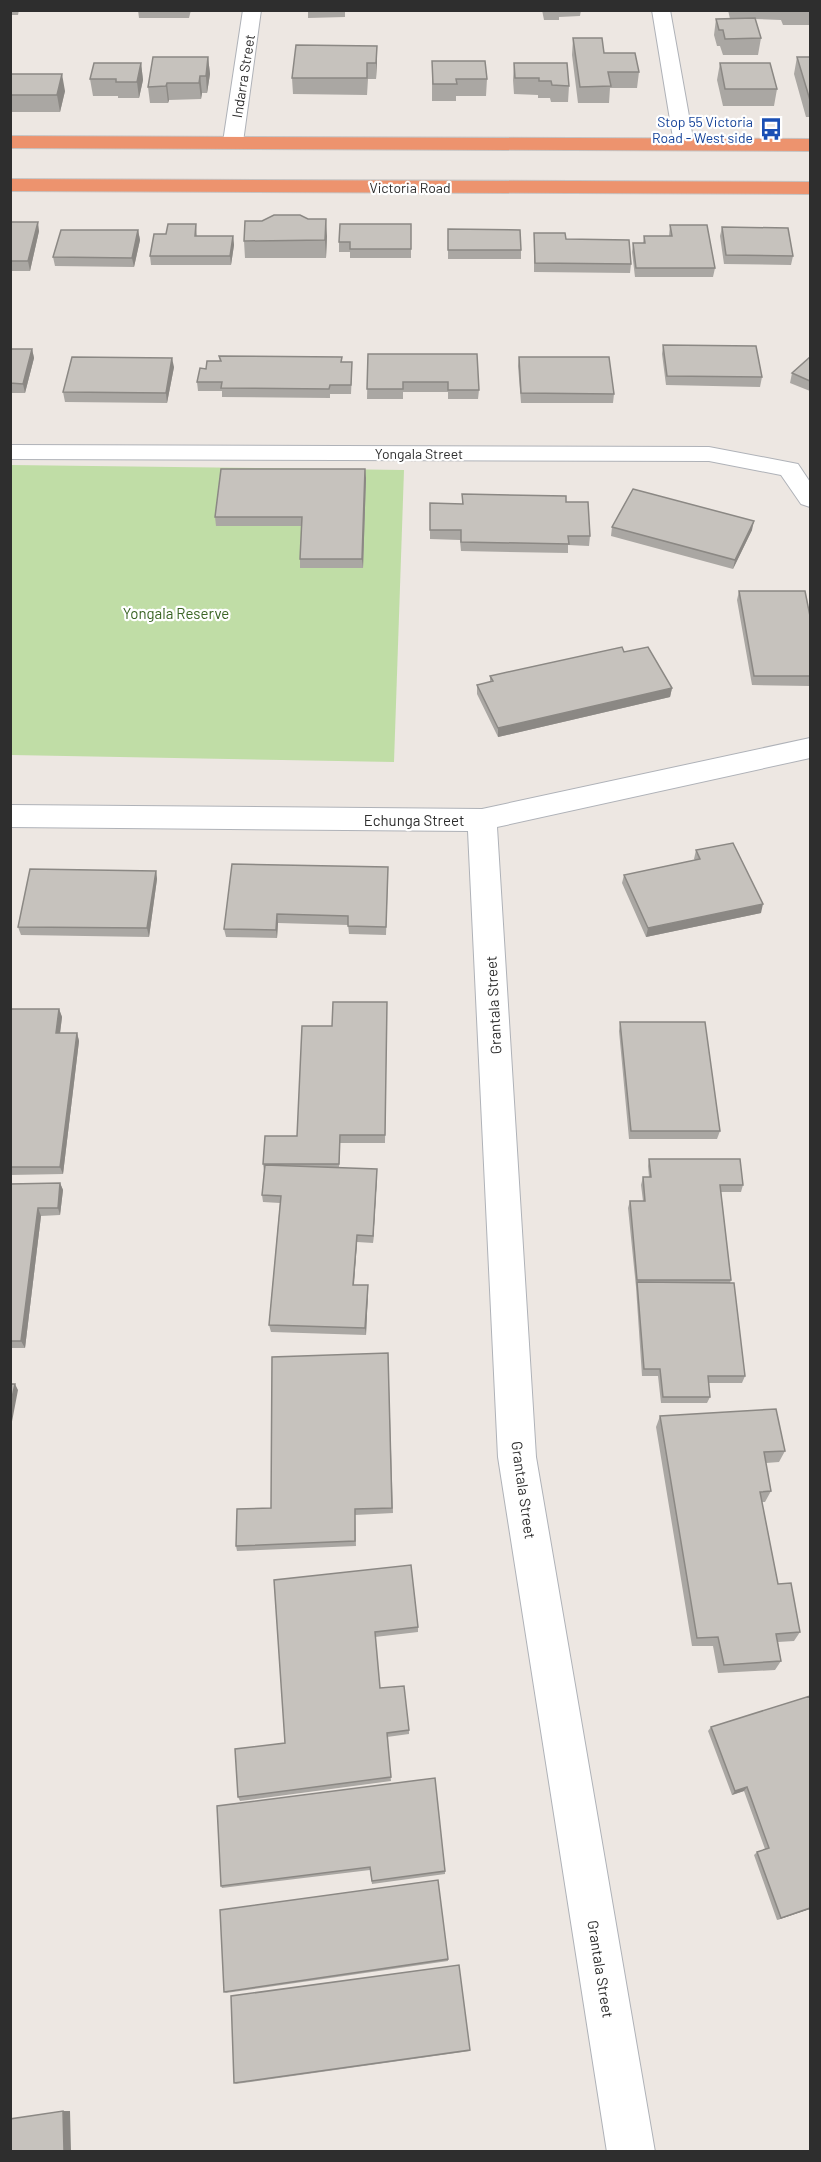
<svg xmlns="http://www.w3.org/2000/svg" width="821" height="2162" viewBox="0 0 821 2162" font-family="Barlow,sans-serif">
	<style>
		.green { fill: #c0dda6 }
		.lines { fill: none; stroke-linecap: round; stroke-linejoin: round }
		.minor-casing { stroke: #afb2b8; stroke-width: 2 }
		.highway-casing { stroke: #c4c4c4; stroke-width: 2 }
		.minor { fill: #fff; fill-rule: evenodd }
		.highway { fill: #ed936e; fill-rule: evenodd }
		.wall { fill: #aaa7a3 }
		.shaded-wall { fill: #8b8884 }
		.building { fill: #c6c2bd; stroke: #8b8884; stroke-width: 1.5 }
		.labels { text-anchor: middle; dominant-baseline: central; stroke-width: 4.5; stroke-linejoin: round; paint-order: stroke }
		.far-street-label { font-size: 14px; fill: #2e2e2e; stroke: #fff }
		.far-transit-label { font-size: 14px; fill: #164399; stroke: #fff; text-anchor: end }
		.park-label { font-size: 15px; fill: #3a6424; stroke: #fff }
		.street-label { font-size: 15px; fill: #2e2e2e; stroke: #fff }
	</style>
	<rect width="100%" height="100%" fill="#ede7e2"/>
	<path class="green" d="M11,465L404,470L394,762L11,755Z"/>
	<g class="lines">
		<g class="minor-casing">
			<path id="minor" d="M243,10H261L243,142L240,146H226L223,142Z
				M652,10H670L694,144L691,148H677L674,144Z
				M10,445L709,447L798,464L810,482V507L801,504L781,475L709,461L10,459Z
				M810,738V758L497,827L536,1457L655,2152H607L498,1457L468,831L10,827V805L482,809Z"/>
		</g>
		<g class="highway-casing">
			<path id="highway" d="M10,136L810,139V151L10,148Z
				M10,179L810,182V194L10,191Z"/>
		</g>
		<use href="#minor" class="minor"/>
		<use href="#highway" class="highway"/>
	</g>
	<path class="wall" d="M10,10H19L18,15H10Z
		M138,10H191L189,18H139Z
		M308,10H345V17L308,18Z
		M542,10H581L580,16L559,17V20H544Z
		M728,10H810V25H783L781,20L755,19L761,38L758,55H723L720,46H717L714,35L716,19H730Z
		M573,38L604,53L639,72L637,88H610L609,103H578L572,55Z
		M377,46L376,79H368L367,95L293,94L292,78Z
		M208,57L210,74L207,93H202L201,99L169,100L168,103H150L148,87Z
		M797,57H810V117H806L794,74Z
		M432,61L487,79L486,96H456V101H432Z
		M141,63L143,80L139,98H118V96H93L90,79Z
		M514,63L569,86L568,102H551L550,98H538V95L514,94L513,80Z
		M720,63L777,89L774,106H723L717,80Z
		M10,74L65,91L60,112H10Z
		M10,222L39,231L30,271H10Z
		M196,224L197,236H233L234,245L231,265H151L150,256L166,234Z
		M411,224V258H350V252H339V242Z
		M670,225L715,268L713,277H635L632,252L633,243H643L644,236H669Z
		M722,227L793,256L791,265L724,264L720,236Z
		M448,229L521,250V259H448Z
		M138,230L140,240L134,267L55,266L53,257Z
		M534,233L566,239L631,264L630,273L534,272Z
		M327,236L326,258H245L244,241Z
		M663,345L762,377L760,387L666,385L662,354Z
		M10,349H32L34,358L25,393H10Z
		M368,354L479,390L478,399H448V392H403V399H367Z
		M219,356L342,362L352,371L351,394H330V398L222,397V391H198L197,382L206,369L220,361Z
		M519,357L614,394L613,403H521L518,366Z
		M810,357V391L790,383L792,373Z
		M174,367L167,403L65,402L63,392Z
		M366,478L363,568H300V559L302,526H216L215,517Z
		M462,494L566,502L590,536L589,546L568,545V553L461,551L460,540L430,539V503L462,504Z
		M612,527L752,530L733,569L611,536Z
		M739,591L810,616V686L752,685L737,600Z
		M624,652L672,688L670,697L498,737L477,694V685L490,682V676Z
		M696,850L761,913L646,937L622,883L624,875L695,860L694,859Z
		M156,871L157,879L149,937L21,935L18,927Z
		M388,876L386,935L349,934L348,925L278,923L277,938L226,937L224,929Z
		M387,1002L385,1143H340L339,1167L377,1176L373,1243L357,1242L354,1285L368,1292L366,1335L271,1332L269,1325L280,1203L263,1202L262,1195L264,1171L263,1164L297,1136L332,1026Z
		M10,1009H59L62,1017L60,1033H77L79,1041L63,1174L10,1175Z
		M620,1022L720,1131L717,1139H629L619,1031Z
		M649,1159L743,1185L741,1192H721L731,1280L730,1283L745,1376L742,1383H708L710,1397L707,1403H661L658,1376H642L636,1287L628,1208L630,1201H643L641,1185L643,1177H649L648,1166Z
		M60,1183L63,1190L60,1215L41,1216L25,1348H10V1184Z
		M388,1353L393,1513L355,1515L356,1546L237,1551L236,1546L271,1508Z
		M660,1416L785,1451L779,1462L766,1463L771,1491L765,1502H762L778,1584L800,1632L794,1641L778,1642L781,1661L775,1670L718,1673L713,1646H692L656,1427Z
		M274,1580L418,1627V1632L375,1637L380,1688L409,1730V1734L387,1737L391,1781L240,1801L238,1797L285,1743Z
		M810,1696V1909L777,1920L754,1855L757,1852L765,1849L744,1791L732,1795L708,1731L711,1727Z
		M217,1806L445,1871V1874L372,1884L370,1870L222,1888L221,1886Z
		M448,1959V1961L226,1993L224,1992Z
		M470,2050V2051L236,2084L234,2083Z"/>
	<path class="shaded-wall" d="M377,46V62L376,79V63Z
		M208,57L210,74L207,93L206,76Z
		M141,63L143,80L139,98L137,82Z
		M62,74L65,91L60,112L57,95Z
		M200,76L202,93L201,99L199,83Z
		M167,83L169,100L168,103L166,86Z
		M326,219L327,236L326,258L325,240Z
		M38,222L39,231L30,271L28,261Z
		M138,230L140,240L134,267L132,258Z
		M233,236L234,245L231,265L230,256Z
		M32,349L34,358L25,393L23,384Z
		M172,358L174,367L167,403L166,393Z
		M365,469L366,478L363,568L362,559Z
		M754,521L752,530L733,569L735,560Z
		M672,688L670,697L498,737V728Z
		M156,871L157,879L149,937L147,928Z
		M763,904L761,913L646,937L648,928Z
		M277,914L278,923L277,938L276,930Z
		M59,1009L62,1017L59,1041L56,1033Z
		M77,1033L79,1041L63,1174L60,1167Z
		M377,1169V1176L373,1243V1236Z
		M60,1183L63,1190L60,1215L58,1208Z
		M38,1208L41,1216L25,1348L21,1341Z
		M357,1235V1242L353,1292V1285Z
		M368,1285V1292L366,1335L365,1328Z
		M15,1384L18,1390L10,1432V1407Z
		M747,1787L744,1791L732,1795L735,1791Z
		M810,1908V1909L777,1920L781,1918Z
		M63,2111H70L71,2151H64Z"/>
	<path class="building" d="M755,18L761,38L725,39L723,30H719L716,19Z
		M573,38H602L604,53H635L639,72H608L611,86L580,87Z
		M296,45L377,46L376,63H367V78H292Z
		M153,57H208L206,76H200L199,83H167L166,86L148,87Z
		M797,57H810V100Z
		M432,61H485L487,79H456L457,84H433Z
		M94,63H141L137,82H116V79H90Z
		M514,63H567L569,86L552,85L551,81H539V78H515Z
		M720,63H770L777,89H725Z
		M10,74H62L57,95H10Z
		M274,215H300L308,219H326L325,240L244,241L245,221H262Z
		M10,222H38L28,261H10Z
		M168,224H196L195,236H233L230,256H150L154,234H166Z
		M340,224H411V249H350V242H339Z
		M670,225H707L715,268H636L633,243H645L644,236H672Z
		M722,227L788,228L793,256L726,255Z
		M448,229L520,230L521,250H448Z
		M61,230H138L132,258L53,257Z
		M534,233H565L566,239L629,240L631,264L535,263Z
		M663,345L756,346L762,377L667,376Z
		M10,349H32L23,384L10,383Z
		M368,354H477L479,390H448V382H403V389H367Z
		M219,356L342,357L341,362H352L351,385H330L329,389L221,388L222,382H197L200,368L206,369L207,361H221Z
		M72,357L172,358L166,393L63,392Z
		M519,357H609L614,394L521,393Z
		M810,357V381L792,373Z
		M221,469H365L362,559H300L302,517H215Z
		M633,489L754,521L735,560L612,527Z
		M462,494L566,496V502H588L590,536H568L569,544L461,542V530H430V503L463,504Z
		M739,591H805L810,616V676H754Z
		M622,647L624,652L648,647L672,688L498,728L477,685L493,681L490,676Z
		M733,843L763,904L648,928L624,875L700,859L696,850Z
		M232,864L388,867L386,927L348,926V916L277,914L276,930L224,929Z
		M30,869L156,871L147,928L18,927Z
		M333,1002H387L385,1135H340L339,1164H263L265,1136H297L302,1026H332Z
		M10,1009H59L56,1033H77L60,1167H10Z
		M620,1022H705L720,1131H631Z
		M649,1159H740L743,1185H720L731,1280H637L630,1201H645L643,1177H651Z
		M265,1165L377,1169L373,1236L357,1235L353,1285H368L365,1328L269,1325L281,1196L262,1195Z
		M60,1183L58,1208H38L21,1341H10V1184Z
		M637,1282L734,1283L745,1376H708L710,1397H663L660,1369H644Z
		M388,1353L392,1508L355,1509V1541L236,1546L237,1509L271,1508L272,1357Z
		M10,1384H15L10,1407Z
		M776,1409L785,1451L764,1452L771,1491L760,1492L778,1584L791,1583L800,1632L776,1634L781,1661L724,1665L718,1637L697,1638L660,1416Z
		M411,1565L418,1627L375,1632L380,1688L404,1686L409,1730L387,1733L391,1777L238,1797L235,1749L285,1743L274,1580Z
		M810,1696V1908L781,1918L757,1852L769,1848L747,1787L735,1791L711,1727Z
		M435,1778L445,1871L372,1881L370,1867L221,1886L217,1806Z
		M438,1880L448,1959L224,1992L220,1910Z
		M459,1965L470,2050L234,2083L231,1996Z
		M63,2111L64,2151H10V2119Z"/>
	<defs>
		<g id="bus-bare" transform="scale(1.8)"><path d="M-5-6H5V4H4V6H2V4H-2V6H-4V4H-5ZM-3.5-4V0h7V-4ZM-3.5 1.2v1.5H-2V1.2ZM2 1.2v1.5H3.5V1.2Z" fill="#1a4fb4" stroke="#fff" stroke-width="2.5" paint-order="stroke"/></g>
	</defs>
	<g fill-rule="evenodd">
		<use href="#bus-bare" x="771" y="129"/>
	</g>
	<g class="labels">
		<g class="far-street-label">
			<text transform="translate(243 76) rotate(-81)">Indarra Street</text>
			<text x="410" y="187">Victoria Road</text>
			<text x="419" y="453">Yongala Street</text>
		</g>
		<g class="far-transit-label">
			<text x="753" y="121">Stop 55 Victoria<tspan x="753" dy="16">Road - West side</tspan></text>
		</g>
		<g class="park-label">
			<text x="176" y="613">Yongala Reserve</text>
		</g>
		<g class="street-label">
			<text x="414" y="820">Echunga Street</text>
			<text transform="translate(493 1005) rotate(-93)">Grantala Street</text>
			<text transform="translate(524 1490) rotate(82)">Grantala Street</text>
			<text transform="translate(601 1969) rotate(81)">Grantala Street</text>
		</g>
	</g>
	<rect width="821" height="2162" fill="none" stroke="#2e2e2e" stroke-width="24"/>
</svg>
